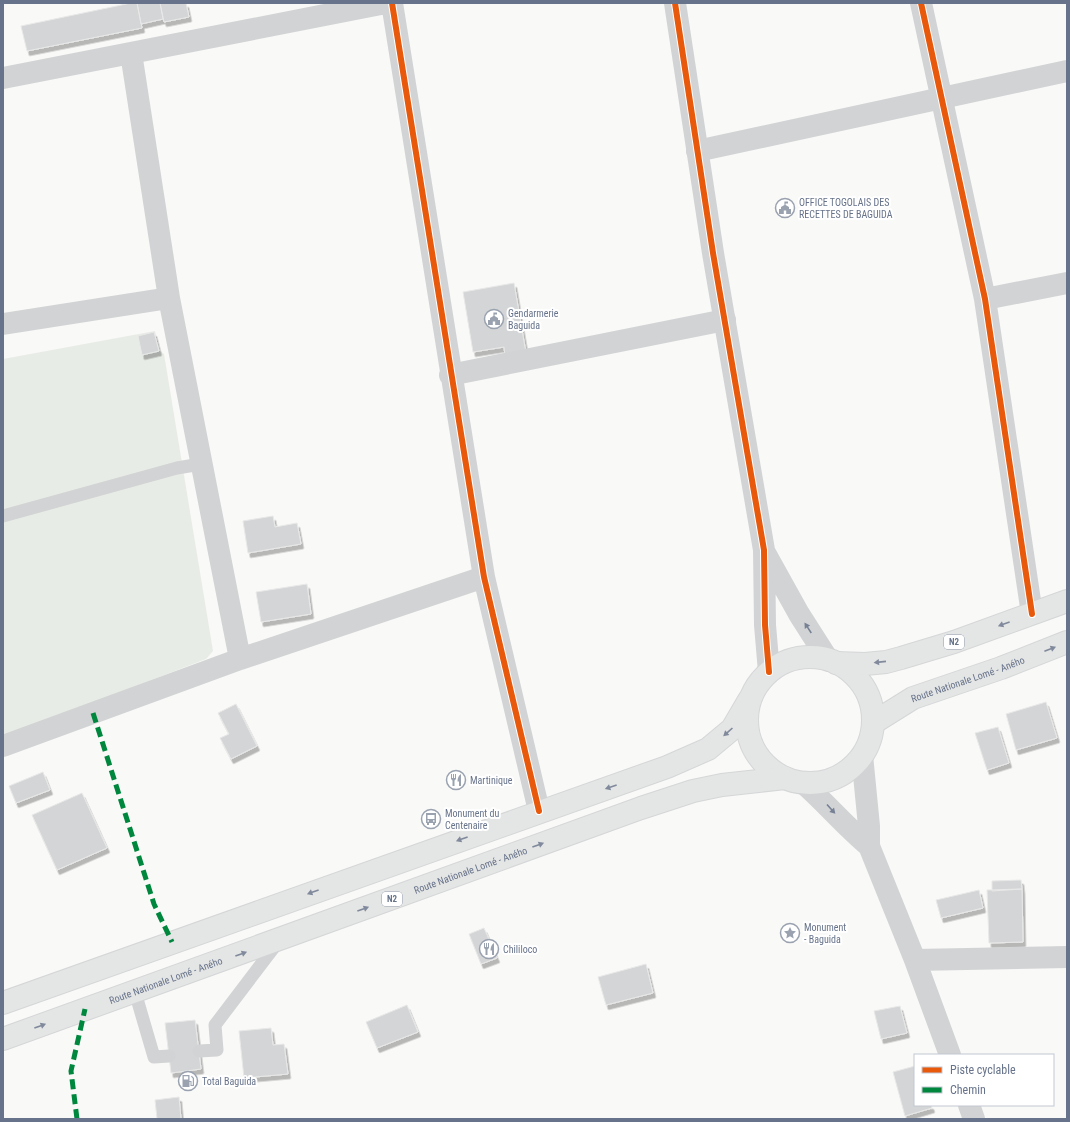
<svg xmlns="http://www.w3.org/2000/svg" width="1070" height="1122" viewBox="0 0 1070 1122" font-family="'Roboto Condensed',sans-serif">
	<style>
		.green { fill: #e8ece6 }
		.building { fill: #d4d5d6; stroke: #e8e8e8; filter: url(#shadow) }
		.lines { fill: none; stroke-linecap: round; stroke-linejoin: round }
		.trunk-casing { stroke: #d5d6d7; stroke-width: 24 }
		.service { stroke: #d2d3d4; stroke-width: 13 }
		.minor { stroke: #d2d3d4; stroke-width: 22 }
		.tertiary { stroke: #d2d3d4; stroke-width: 22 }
		.trunk { stroke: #e4e5e5; stroke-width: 22 }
		.quiet { stroke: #00873e; stroke-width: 5; stroke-dasharray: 10 5; stroke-linecap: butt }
		.cycleway-casing { stroke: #fff; stroke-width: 8 }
		.cycleway { stroke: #e8590c; stroke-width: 6 }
		.oneway { fill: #808a9c }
		.oneway2 { fill: #778195 }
		.labels { text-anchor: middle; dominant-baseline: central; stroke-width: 4; stroke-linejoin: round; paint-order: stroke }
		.shield { fill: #fff; stroke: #959dad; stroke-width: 1 }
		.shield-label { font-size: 9px; font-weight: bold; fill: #67738a }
		.poi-label { font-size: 10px; fill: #67738a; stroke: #fff; text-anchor: start }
		.street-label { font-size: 10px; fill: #67738a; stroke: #fff }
	</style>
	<defs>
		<filter id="shadow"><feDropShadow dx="2.5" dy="4.5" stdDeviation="0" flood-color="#0004"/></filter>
	</defs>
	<rect width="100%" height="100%" fill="#f9f9f8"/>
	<path class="green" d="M155,331L160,351L164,354L213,651L206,659L3,737V359Z"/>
	<path class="building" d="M131,3H137L142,28L27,51L21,26Z
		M137,3H160L163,19L141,24Z
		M160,3H186L189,17L164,22Z
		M514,283L526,353L505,356L504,347L473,352L463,292Z
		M154,332L159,351L142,355L138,336Z
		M273,516L275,527L297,523L301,544L248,553L243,521Z
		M307,584L311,614L261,622L256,592Z
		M1046,702L1057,738L1016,750L1006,714Z
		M236,704L257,746L231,759L220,738L229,734L218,713Z
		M998,727L1009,763L987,770L975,733Z
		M43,772L50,790L16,803L9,786Z
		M82,793L107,848L57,870L32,815Z
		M1021,880L1022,889L992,891V881Z
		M1022,889L1023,942L989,943L987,890Z
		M979,890L983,908L941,918L936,900Z
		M484,928L497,958L481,964L469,934Z
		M646,964L653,993L606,1005L598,977Z
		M407,1005L418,1032L377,1048L366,1022Z
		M900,1006L907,1033L881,1039L874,1011Z
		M195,1020L201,1069L171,1073L165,1023Z
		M271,1028L273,1045L284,1044L288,1074L244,1078L239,1031Z
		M915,1066V1105H931L932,1108L905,1116L893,1072Z
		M179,1097L181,1119H157L155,1100Z"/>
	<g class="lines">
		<g class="trunk-casing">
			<g id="trunk">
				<circle cx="810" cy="720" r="63"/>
				<path d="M836,663L865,664L886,662L901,658L954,642L1067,601"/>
				<path id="s1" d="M873,723L913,698L1001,668L1067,642"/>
				<path d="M3,1003L667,767L708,749L732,729L749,700"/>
				<path id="s2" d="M3,1039L641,808L693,791L722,785L785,778"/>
			</g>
		</g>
		<path class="service" d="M3,516L177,468L201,464
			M135,992L154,1057L169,1056
			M199,1051L217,1050L215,1025L278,942"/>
		<path class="minor" d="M392,3L484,577L539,811
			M921,3L985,299L1032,614
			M131,53L169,298L240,659
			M3,78L386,3
			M697,151L1067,71
			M985,299L1067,283
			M3,324L169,298
			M450,375L725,320
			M3,746L240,659L484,577
			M862,755L869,826V846L915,960L950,1055
			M802,782C826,803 845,826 869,846
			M915,960L1067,957
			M969,1105L974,1119"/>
		<path class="tertiary" d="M675,3L713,253L764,550L765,625L769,672
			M764,551L799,614L829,661"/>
		<use href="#trunk" class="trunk"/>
		<path class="quiet" d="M93,713L154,904L172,942
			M77,1119L71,1071L85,1009"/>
		<g class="cycleway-casing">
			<path id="cycleway" d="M392,3L484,577L539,811
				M675,3L713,253L764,550L765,625L769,672
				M921,3L985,299L1032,614"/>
		</g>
		<use href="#cycleway" class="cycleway"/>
	</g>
	<defs><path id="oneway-solid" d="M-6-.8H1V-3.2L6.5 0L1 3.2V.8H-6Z"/></defs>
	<g class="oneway">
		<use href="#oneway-solid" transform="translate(1004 624) rotate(160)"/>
		<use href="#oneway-solid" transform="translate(1050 649) rotate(-21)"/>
		<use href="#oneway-solid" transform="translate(880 662) rotate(174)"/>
		<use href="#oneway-solid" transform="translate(728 732) rotate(138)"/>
		<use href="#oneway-solid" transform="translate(611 787) rotate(161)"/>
		<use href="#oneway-solid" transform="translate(462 839) rotate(160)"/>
		<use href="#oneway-solid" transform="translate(538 845) rotate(-20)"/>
		<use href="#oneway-solid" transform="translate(313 892) rotate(160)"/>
		<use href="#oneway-solid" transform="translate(363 909) rotate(-20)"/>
		<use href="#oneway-solid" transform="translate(241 954) rotate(-20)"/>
		<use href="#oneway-solid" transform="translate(40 1026) rotate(-20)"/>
	</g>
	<g class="oneway2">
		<use href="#oneway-solid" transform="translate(808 628) rotate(-123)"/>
		<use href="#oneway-solid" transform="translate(831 809) rotate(48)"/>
	</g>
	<defs>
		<g id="civic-ring" transform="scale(1)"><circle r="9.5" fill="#fff" stroke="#9aa2b0" stroke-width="1.5"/><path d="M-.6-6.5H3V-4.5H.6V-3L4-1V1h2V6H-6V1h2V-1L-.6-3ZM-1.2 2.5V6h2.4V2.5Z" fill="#9aa2b0"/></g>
		<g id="restaurant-ring" transform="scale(1)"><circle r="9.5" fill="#fff" stroke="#9aa2b0" stroke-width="1.5"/><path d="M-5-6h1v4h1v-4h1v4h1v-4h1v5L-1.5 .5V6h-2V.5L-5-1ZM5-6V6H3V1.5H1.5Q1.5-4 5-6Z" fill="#9aa2b0"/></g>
		<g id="bus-ring" transform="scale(1)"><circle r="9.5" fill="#fff" stroke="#9aa2b0" stroke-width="1.5"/><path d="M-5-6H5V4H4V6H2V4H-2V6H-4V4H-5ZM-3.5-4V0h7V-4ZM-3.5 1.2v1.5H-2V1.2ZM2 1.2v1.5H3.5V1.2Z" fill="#9aa2b0"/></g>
		<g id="sight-ring" transform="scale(1)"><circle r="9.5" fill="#fff" stroke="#9aa2b0" stroke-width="1.5"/><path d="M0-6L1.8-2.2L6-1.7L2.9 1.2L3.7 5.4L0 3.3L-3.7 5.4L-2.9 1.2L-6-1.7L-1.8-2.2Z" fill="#9aa2b0"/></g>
		<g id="fuel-ring" transform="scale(1)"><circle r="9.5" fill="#fff" stroke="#9aa2b0" stroke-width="1.5"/><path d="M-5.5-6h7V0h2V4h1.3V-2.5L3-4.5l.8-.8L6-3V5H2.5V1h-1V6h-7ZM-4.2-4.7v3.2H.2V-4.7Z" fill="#9aa2b0"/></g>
	</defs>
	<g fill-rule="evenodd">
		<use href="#civic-ring" x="785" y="208"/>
		<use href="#civic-ring" x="494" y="319"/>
		<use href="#restaurant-ring" x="456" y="780"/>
		<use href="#bus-ring" x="431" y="819"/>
		<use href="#sight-ring" x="790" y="933"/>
		<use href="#restaurant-ring" x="489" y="949"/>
		<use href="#fuel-ring" x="188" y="1081"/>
	</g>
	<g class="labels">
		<g class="shield">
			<rect x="944" y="635" width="20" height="14" rx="3"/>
			<rect x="382" y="892" width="20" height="14" rx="3"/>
		</g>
		<g class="shield-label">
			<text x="954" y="642">N2</text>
			<text x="392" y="899">N2</text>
		</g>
		<g class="poi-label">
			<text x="799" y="202">OFFICE TOGOLAIS DES<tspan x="799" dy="12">RECETTES DE BAGUIDA</tspan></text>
			<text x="508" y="313">Gendarmerie<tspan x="508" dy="12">Baguida</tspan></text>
			<text x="470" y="780">Martinique</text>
			<text x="445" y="813">Monument du<tspan x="445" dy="12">Centenaire</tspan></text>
			<text x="804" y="927">Monument<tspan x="804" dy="12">- Baguida</tspan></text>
			<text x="503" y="949">Chililoco</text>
			<text x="202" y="1081">Total Baguida</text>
		</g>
		<g class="street-label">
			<text stroke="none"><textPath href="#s1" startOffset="105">Route Nationale Lomé - Aného</textPath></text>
			<text stroke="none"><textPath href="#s2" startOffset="497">Route Nationale Lomé - Aného</textPath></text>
			<text stroke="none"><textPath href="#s2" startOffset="173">Route Nationale Lomé - Aného</textPath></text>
		</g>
	</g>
	<rect width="1070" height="1122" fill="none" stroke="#67738a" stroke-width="8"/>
	<rect x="914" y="1054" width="140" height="52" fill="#ffffff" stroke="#c2c7d0"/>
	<rect x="922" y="1067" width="20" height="6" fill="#e8590c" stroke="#c2c7d0"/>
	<text x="950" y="1074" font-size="12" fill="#67738a">Piste cyclable</text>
	<rect x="922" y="1087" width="20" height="6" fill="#00873e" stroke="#c2c7d0"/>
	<text x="950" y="1094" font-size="12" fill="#67738a">Chemin</text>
</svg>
